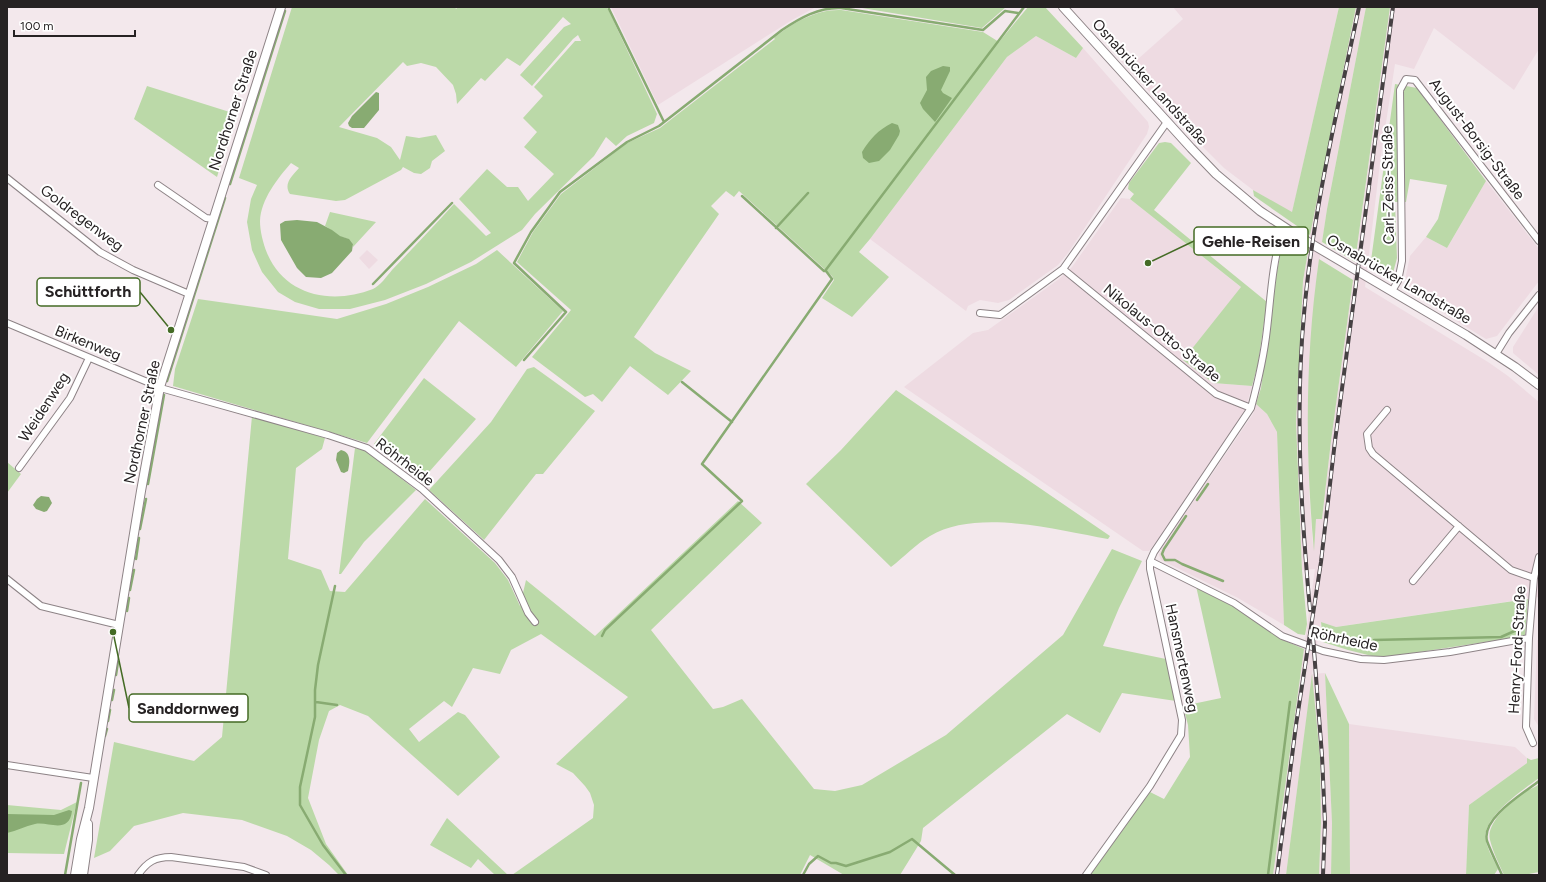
<svg xmlns="http://www.w3.org/2000/svg" width="1546" height="882" viewBox="0 0 1546 882" font-family="Figtree,sans-serif">
	<style>
		.built { fill: #eedbe2 }
		.green { fill: #bbd9a8; fill-rule: evenodd }
		.water { fill: #88ab72 }
		.lines { fill: none; stroke-linecap: round; stroke-linejoin: round }
		.stream { stroke: #88ab72; stroke-width: 2.5 }
		.minor-casing { stroke: #8d8386; stroke-width: 8 }
		.tertiary-casing { stroke: #8d8386; stroke-width: 10 }
		.minor { stroke: #fff; stroke-width: 6 }
		.tertiary { stroke: #fff; stroke-width: 8 }
		.rail-casing { stroke: #464143; stroke-width: 4 }
		.rail { stroke: #fff; stroke-width: 2.5; stroke-dasharray: 8; stroke-linecap: butt }
		.labels { text-anchor: middle; dominant-baseline: central; stroke-width: 4; stroke-linejoin: round; paint-order: stroke }
		.street-label { font-size: 15px; fill: #262223; stroke: #fff }
		.leader { fill: none; stroke: #446b25; stroke-width: 1.5 }
		.callout-dot { fill: #446b25; stroke: #fff; stroke-width: 1.5 }
		.callout { fill: #fff; stroke: #446b25; stroke-width: 1.5 }
		.callout-label { font-size: 16px; text-anchor: middle; font-weight: bold; fill: #262223 }
	</style>
	<rect width="100%" height="100%" fill="#f3e8ec"/>
	<path class="built" d="M611,7H816L792,20L658,105Z
		M1173,7H1339L1292,213L1253,190L1224,168L1172,116L1121,61L1138,59L1183,19Z
		M1356,7H1366L1327,209L1316,283L1310,358L1308,423L1309,491L1313,547L1316,519H1322L1331,441L1390,7H1539V49L1514,90L1434,28L1414,69L1395,64L1381,155L1365,287L1488,362L1508,376L1539,402V597L1335,627L1321,622L1317,644L1305,641L1315,569L1302,570L1296,422L1298,357L1303,281L1312,221Z
		M1036,36L1076,58L1083,48L1148,122L1149,127L1147,134L1068,253L1058,265L1009,300L998,303L980,300L968,306L966,311L870,239L1007,57Z
		M1486,181L1539,249V281L1497,336L1486,339L1409,292L1406,285V275L1410,256L1426,237L1447,248Z
		M1121,198L1130,199L1242,288L1184,360L1213,383L1252,386L1246,407L1237,425L1171,522L1149,551H1143L904,387L973,333L988,330L1059,279L1072,267Z
		M367,250L378,260L369,269L359,258Z
		M1539,306V375L1513,353V347Z
		M1256,404L1267,414L1277,432L1284,625L1238,598L1161,560L1159,555L1161,549L1253,414Z
		M1537,640H1539V727L1534,719Z
		M1304,649L1315,653L1312,674L1325,673L1332,823L1331,875H1319L1321,823L1320,757L1312,677L1286,875H1273Z
		M1349,724L1515,747L1527,758V763L1469,805L1466,875H1350Z"/>
	<path class="green" d="M292,7H455L456,9L458,7H607L657,114L654,123L627,136L616,146L606,137L594,156L535,214L522,230L471,262L426,284L385,300L350,309H319L295,302L278,292L262,272L252,250L247,222L251,199L257,185L239,178ZM563,17L571,24L564,27L520,75L532,86L573,39L578,35L581,41H575L534,87L543,96L523,118L537,132L524,147L554,174L528,201L518,187H507L487,169L459,199L491,233L486,236L454,204C434,226 413,248 392,270C387,276 380,286 373,289C332,305 285,296 267,253C263,243 260,231 260,221C261,199 278,178 291,163L299,168C292,176 283,184 290,194L336,201L345,200L401,170L403,167L414,173L421,174L430,168L432,161L445,151L436,135L419,138L406,136L400,160L391,147L377,138L339,127L403,62L407,66L421,63L436,67L453,85L456,94L457,104L481,78L485,81L507,58L520,66Z
		M856,7H1006L982,28Z
		M1028,7H1045L1083,48L1076,58L1036,36L1007,57L870,239L859,252L889,277L852,317L822,298L834,280L832,276L739,191L734,197L726,191L711,206L719,214L634,337L655,353L691,371L668,395L630,366L602,402L593,394L585,397L532,357L571,310L517,262L533,232L561,194L627,143L660,128L775,39L774,38C792,23 817,9 841,10L983,32L999,42Z
		M1339,7H1356L1310,235L1254,196L1253,190L1292,212Z
		M1366,7H1390L1355,262L1322,242L1327,209Z
		M1395,84L1417,88L1486,181L1447,248L1426,237L1438,219L1447,185L1410,179L1406,202H1395L1397,258L1393,273L1385,278L1370,268Z
		M147,86L236,114L217,177L134,119Z
		M1165,142L1171,143L1191,163L1154,210L1267,302L1258,364L1252,386L1213,383L1183,360L1241,287L1130,199L1134,194L1128,189L1129,183L1159,143Z
		M330,212L376,222L353,247V244C348,237 346,239 339,236C334,233 331,229 325,226Z
		M1292,241L1308,251L1303,281L1296,422L1302,570L1307,624L1305,635L1298,634L1284,625L1277,432L1267,414L1256,404L1261,388L1277,271L1282,247L1286,243Z
		M497,250L563,311L516,367L459,321L367,443L173,386L175,369L198,299L337,319L386,304L428,287L476,264Z
		M1319,259L1353,280L1331,441L1322,519H1316L1314,551C1305,454 1305,356 1319,259Z
		M534,367L595,411L543,474H536L484,540L429,490L491,422L527,369Z
		M424,378L476,419L421,481L374,444Z
		M896,390L1110,536L1108,539C1057,530 977,508 930,536C916,544 904,557 891,567L806,484L841,450Z
		M252,416L325,438L322,449L296,468L288,559L321,570L330,591L345,592L425,499L495,563L508,580L520,606L526,580L595,636L738,501L762,523L651,630L713,709L723,707L742,699L814,789L835,791L862,785L946,735L1063,635L1112,549L1142,561L1119,608L1103,646L1166,659L1176,701L1122,693L1100,733L1067,714L923,828L921,841L900,875H844L810,855L800,875H512L593,818L594,805L590,793L585,786L573,773L556,764L628,697L541,634L511,650L500,674L473,668L452,707L444,701L409,729L419,742L458,712L465,715L500,757L458,796L368,716L340,705L329,711L319,740L308,798L326,844L348,875H339L329,865L311,850L287,836L242,820L183,813L134,826L110,851L94,858L114,742L194,761L222,737Z
		M355,448L366,451L416,490L364,542L341,574H339Z
		M7,462L21,474L7,493Z
		M1196,586L1232,605L1281,639L1304,649L1273,875H1090L1150,792L1164,799L1190,757L1188,725L1183,706L1221,698Z
		M1528,599L1525,636L1380,658L1348,650L1323,642L1321,622L1336,627Z
		M1325,673L1349,724L1350,875H1331L1332,823Z
		M1312,674L1320,757L1321,823L1319,875H1286Z
		M1527,758L1531,760L1539,758V778C1523,790 1480,818 1486,841C1488,851 1494,860 1498,869L1494,875H1466L1469,805L1527,763Z
		M1539,784V872L1524,875H1504C1499,864 1493,852 1490,840C1485,823 1514,798 1528,790C1532,788 1536,787 1539,784Z
		M77,802L64,854L7,853V805L61,810Z
		M447,818L508,875H495L478,859L471,868L430,845Z"/>
	<path class="water" d="M943,66L950,67V71L941,90L943,93L952,98L935,122L923,109L920,103L927,90L926,77L931,71Z
		M376,92L379,93V110L364,128H352L349,126L348,123L352,116Z
		M892,123L898,125L900,131L899,135L890,150L879,161L869,163L863,158L862,152C870,139 878,130 892,123Z
		M297,220L317,222L332,230L340,236L349,239L353,244L352,251L332,273L321,278L306,277L297,268L281,240L280,224L285,221Z
		M341,450C351,452 350,462 348,471L344,473L341,472L336,460L337,453Z
		M41,496L49,497L52,503L47,511L44,512L36,509L33,505L37,499Z
		M69,810L72,811C69,835 48,821 35,824C25,826 17,831 7,833V814L54,815Z"/>
	<g class="lines">
		<path class="stream" d="M609,9L664,122
			M230,184L285,11
			M776,228L808,193
			M825,271L1024,7
			M373,284L452,203
			M524,360L566,312L514,263L531,232L560,192L627,142L659,126L782,30C800,18 819,7 841,8L983,30L1005,11L1018,13
			M167,381L225,198
			M682,382L732,422
			M148,484L164,395
			M1197,500L1208,484
			M1186,516L1164,549L1162,554L1165,560H1175L1182,564L1223,581
			M140,529L146,499
			M136,559L139,538
			M335,586L318,665L315,690V717L300,787V805L323,845L346,875
			M130,590L134,570
			M127,611L129,598
			M602,636L605,630L742,501L702,464L832,279L826,271H824L742,196
			M1374,640L1501,637L1519,629
			M116,675L118,662
			M112,700L114,690
			M316,702L337,705
			M108,721L110,710
			M105,736L107,729
			M65,875L81,783
			M803,875L809,864L818,856L831,863H836L846,866L890,852L912,839L955,875
			M1268,875L1290,702
			M1502,875C1497,864 1491,852 1487,841C1481,818 1524,793 1539,781"/>
		<g class="minor-casing">
			<path id="minor" d="M7,178L100,252L133,270L189,294
				M158,185L206,218L213,219
				M1063,269L1216,394L1251,408
				M1392,291L1398,281L1402,261L1400,90L1406,79L1415,80L1539,241
				M980,313L1000,315L1063,269L1167,122
				M7,323L164,389L328,435L367,448L422,489L499,560L512,577L528,613L535,622
				M1496,354L1509,333L1539,295
				M1387,410L1367,434L1369,448L1373,454L1511,570L1534,578
				M19,468L70,398L89,358
				M1150,561L1234,603L1282,636L1323,651L1361,659L1384,660L1450,652L1529,638
				M7,579L41,606L119,625
				M1413,581L1459,526
				M1533,743L1526,727L1529,638L1534,578L1539,557
				M7,765L93,778
				M138,875C147,862 155,857 171,857L244,867L266,875
				M1086,875L1150,786L1181,735L1182,720L1150,569V561L1154,552L1251,408C1258,382 1264,356 1267,329C1271,295 1272,265 1282,232L1284,227"/>
		</g>
		<g class="tertiary-casing">
			<path id="tertiary" d="M1063,7L1191,148L1216,174L1260,211L1298,236L1466,335L1515,367L1539,385
				M75,875L81,839L89,808L141,491L160,387L281,7
				M83,875L88,840V824"/>
		</g>
		<use href="#minor" class="minor"/>
		<use href="#tertiary" class="tertiary"/>
		<g class="rail-casing">
			<path id="rail" d="M1310,610C1301,511 1295,412 1304,314C1313,210 1338,108 1359,7
				M1313,637L1322,756L1325,823L1323,875
				M1277,875L1296,725L1321,562L1335,441L1393,7"/>
		</g>
		<use href="#rail" class="rail"/>
	</g>
	<g class="labels">
		<g class="street-label">
			<text transform="translate(1150 82) rotate(48)">Osnabrücker Landstraße</text>
			<text transform="translate(233 110) rotate(-72)">Nordhorner Straße</text>
			<text transform="translate(1477 139) rotate(53)">August-Borsig-Straße</text>
			<text transform="translate(1388 185) rotate(-91)">Carl-Zeiss-Straße</text>
			<text transform="translate(82 218) rotate(37)">Goldregenweg</text>
			<text transform="translate(1399 279) rotate(30)">Osnabrücker Landstraße</text>
			<text transform="translate(1162 333) rotate(39)">Nikolaus-Otto-Straße</text>
			<text transform="translate(88 343) rotate(22)">Birkenweg</text>
			<text transform="translate(44 407) rotate(-57)">Weidenweg</text>
			<text transform="translate(142 422) rotate(-78)">Nordhorner Straße</text>
			<text transform="translate(405 462) rotate(37)">Röhrheide</text>
			<text transform="translate(1344 639) rotate(12)">Röhrheide</text>
			<text transform="translate(1517 650) rotate(-87)">Henry-Ford-Straße</text>
			<text transform="translate(1182 658) rotate(78)">Hansmertenweg</text>
		</g>
	</g>
	<path class="leader" d="M1148 263L1194 241M171 330L140 292M113 632L129 708"/>
	<g class="callout-dot">
		<circle cx="1148" cy="263" r="4"/>
		<circle cx="171" cy="330" r="4"/>
		<circle cx="113" cy="632" r="4"/>
	</g>
	<g class="callout">
		<rect x="1194" y="227" width="114" height="28" rx="4"/>
		<rect x="37" y="278" width="103" height="28" rx="4"/>
		<rect x="129" y="694" width="119" height="28" rx="4"/>
	</g>
	<g class="callout-label">
		<text x="1251" y="247">Gehle-Reisen</text>
		<text x="88" y="297">Schüttforth</text>
		<text x="188" y="714">Sanddornweg</text>
	</g>
	<rect width="1546" height="882" fill="none" stroke="#262223" stroke-width="16"/>
	<path d="M14 30v6h121v-6" fill="none" stroke="#262223" stroke-width="2"/>
	<text x="20" y="30" font-size="12" fill="#262223" stroke="#ffffff" stroke-width="3" paint-order="stroke">100 m</text>
</svg>
